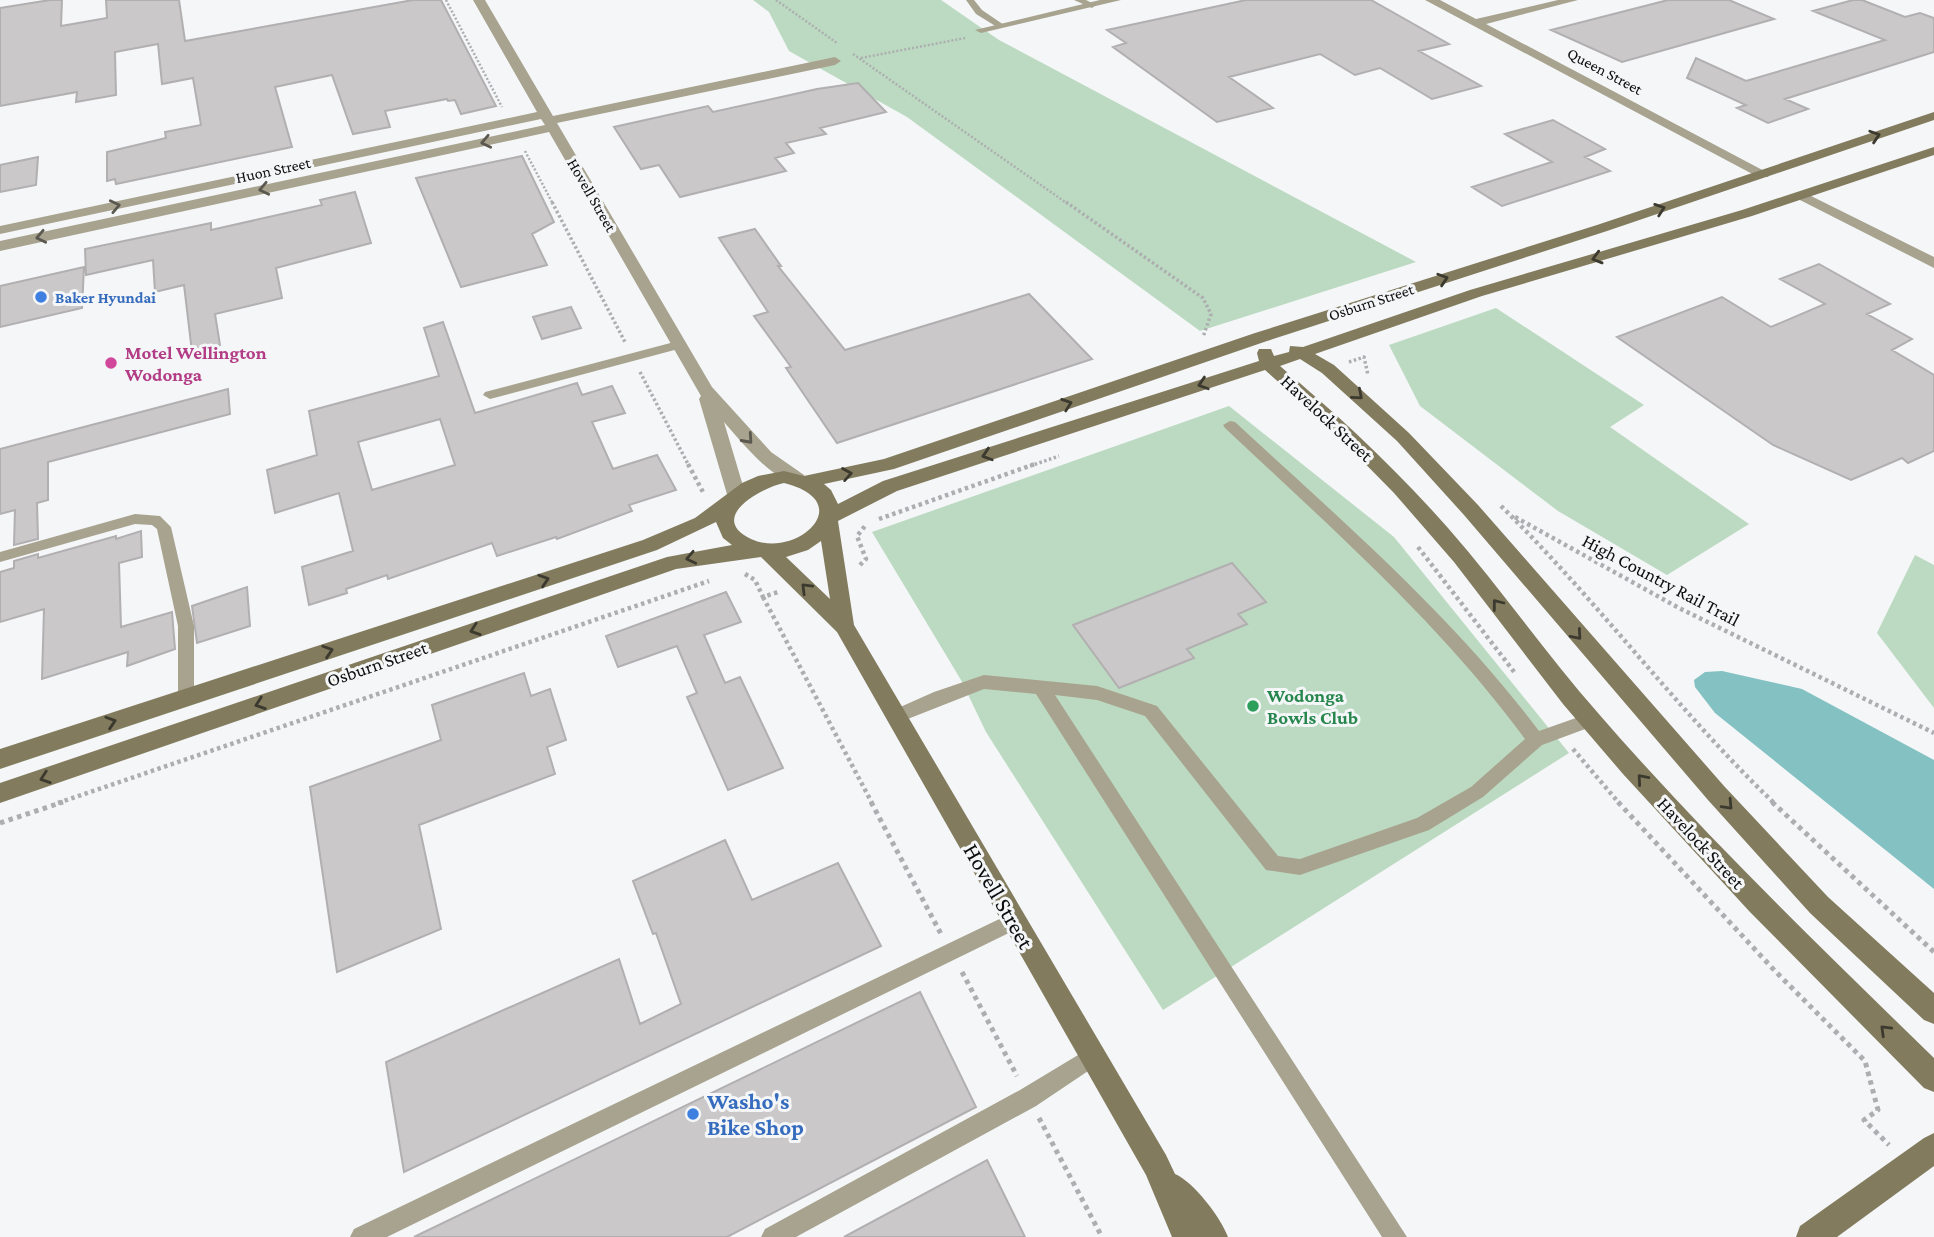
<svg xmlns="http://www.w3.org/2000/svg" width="1934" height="1237" viewBox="0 0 1934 1237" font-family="'Crimson Pro',serif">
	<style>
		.green { fill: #bcdac1 }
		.water { fill: #83c1c2 }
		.building { fill: #cbc8ca; stroke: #b2afb1; stroke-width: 2; fill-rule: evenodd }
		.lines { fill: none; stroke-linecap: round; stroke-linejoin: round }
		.path-far3 { stroke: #acaeb0; stroke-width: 2.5; stroke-dasharray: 2 2; stroke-linecap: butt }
		.path-far2 { stroke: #acaeb0; stroke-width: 3.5; stroke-dasharray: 2.5 2.5; stroke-linecap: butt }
		.path-far1 { stroke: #acaeb0; stroke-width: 4.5; stroke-dasharray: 3.5 3.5; stroke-linecap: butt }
		.path { stroke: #acaeb0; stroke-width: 5; stroke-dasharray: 4.5 4.5; stroke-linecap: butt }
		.lane { fill: #a8a38f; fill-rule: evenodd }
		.street { fill: #a8a38f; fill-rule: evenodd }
		.secondary { fill: #837b5e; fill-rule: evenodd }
		.oneway { stroke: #3c3a2f }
		.oneway2 { stroke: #5a584f }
		.shop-dot { fill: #3f7fe0; stroke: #f4f6f8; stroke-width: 2.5 }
		.hotel-dot { fill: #d1479c; stroke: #f4f6f8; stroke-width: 2.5 }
		.leisure-dot { fill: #2e9e5b; stroke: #f4f6f8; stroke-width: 2.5 }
		.labels { text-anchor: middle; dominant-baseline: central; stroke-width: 6; stroke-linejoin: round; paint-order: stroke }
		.far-street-label { font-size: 16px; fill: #0d0e0f; stroke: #f4f6f8 }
		.far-shop-label { font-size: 16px; font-weight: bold; fill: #366cbe; stroke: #f4f6f8; text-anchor: start }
		.hotel-label { font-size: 19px; font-weight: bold; fill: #b23c85; stroke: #f4f6f8; text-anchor: start }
		.street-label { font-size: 19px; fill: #0d0e0f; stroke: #f4f6f8 }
		.leisure-label { font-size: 19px; font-weight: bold; fill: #27864d; stroke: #f4f6f8; text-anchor: start }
		.near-street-label { font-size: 23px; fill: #0d0e0f; stroke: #f4f6f8 }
		.near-shop-label { font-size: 23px; font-weight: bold; fill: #366cbe; stroke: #f4f6f8; text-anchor: start }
	</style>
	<rect width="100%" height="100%" fill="#f4f6f8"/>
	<path class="green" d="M753,0H941L999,40L1416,262L1200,331L907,117L789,51L769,12Z
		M1496,308L1644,405L1610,427L1749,524L1667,575L1558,511L1420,406L1389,345Z
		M1229,406L1394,537L1569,753L1163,1010L986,732L961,680L872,532Z
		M1915,555L1934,565V708L1877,633Z"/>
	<path class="water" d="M1722,671L1802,689L1934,760V889L1715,713L1695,687L1694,680L1705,672Z"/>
	<path class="building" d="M50,0H62L61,26L107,18L106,0H179L185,41L413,0H441L496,106L461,114L455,100L448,101L447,99L385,111L390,127L353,134L332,75L275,87L292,147L116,184L115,179L107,181V152L166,138L165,132L201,125L193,78L162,84L158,44L115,52L116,95L76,102L77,92L0,106V8Z
		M1246,0H1371L1449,44L1419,51L1481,86L1432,99L1380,68L1355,75L1320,54L1229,77L1273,108L1217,122L1113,47L1126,43L1107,30Z
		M1668,0H1729L1774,19L1622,62L1551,30Z
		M1853,0H1862L1905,17L1920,13L1934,18V52L1785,99L1808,109L1768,123L1737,108L1746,105L1687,78L1696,58L1746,81L1885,40L1813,11Z
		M858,83L886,112L820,128L826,134L786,143L794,153L775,158L786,171L680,197L659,165L641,169L614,127L708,106L713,112L817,89Z
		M1553,120L1605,149L1585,157L1610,171L1502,206L1472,187L1552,162L1505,134Z
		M522,156L554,222L532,234L547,265L461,287L416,178Z
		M38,157L36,185L0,192V165Z
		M355,192L371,243L276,268L282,298L215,314L220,345L192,352L184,285L155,292L153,260L86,275L85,249L211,223V230L322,205L320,200Z
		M755,229L781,266H778L845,350L1029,294L1092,359L837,443L786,368L791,367L754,316L768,312L719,238Z
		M1819,264L1890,304L1867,314L1912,339L1892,350L1934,375V451L1908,463L1902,458L1851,480L1773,445L1617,337L1722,297L1771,327L1825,304L1780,279Z
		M84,267L82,308L0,327V286Z
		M571,307L581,328L542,339L533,317Z
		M443,322L475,413L577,383L582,395L612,386L625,413L592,422L613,469L657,455L676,490L629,505L632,511L557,539L556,537L497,556L492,543L388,579L387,575L346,589L347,593L309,605L302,567L353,551L339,493L275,513L267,470L317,455L309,411L439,376L424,328ZM440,419L455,465L372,490L358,442Z
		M228,389L230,414L48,462V500L37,503L38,539L14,545L15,510L0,514V449Z
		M141,531L142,557L119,563L121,627L172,612L175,649L127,666L128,652L42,679L44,609L0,622V572L14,568V561L38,554V558L116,536V539Z
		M1232,563L1266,602L1238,614L1247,624L1187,649L1194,658L1119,688L1073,625Z
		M247,587L250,626L197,643L192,606Z
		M726,592L741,622L704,635L725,683L740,677L783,768L728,790L687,697L697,693L677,646L618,667L606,636Z
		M524,673L531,696L550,689L566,740L547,747L555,774L419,825L441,929L337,972L310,787L441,740L432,705Z
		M725,840L752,900L838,863L881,946L404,1172L386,1062L619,959L640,1024L681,1004L656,933L653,934L633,881Z
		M920,992L976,1107L727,1237H414Z
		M987,1160L1025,1237H844Z"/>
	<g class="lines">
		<path class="path-far3" d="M446,0L502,107
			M776,0L837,43
			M853,54L1068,204
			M861,58L965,38
			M525,151L553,204"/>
		<path class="path-far2" d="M552,202L625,342
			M1066,202L1203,298L1211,314L1203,337
			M1349,362L1364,357L1368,375
			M640,372L689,466
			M1030,466L1059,456"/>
		<path class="path-far1" d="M688,464L704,494
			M1501,506C1597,600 1677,710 1774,803
			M1515,517L1679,608L1934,733
			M879,519L1035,464
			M1418,547L1515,673
			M860,565L866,559L857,536L865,526
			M745,574L755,580L763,597L778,592
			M763,597L872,803
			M1573,749L1619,803
			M58,803L709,581"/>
		<path class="path" d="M871,802L941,934
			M1618,802L1775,971L1865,1061L1878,1110L1864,1120L1889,1145
			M1772,802L1934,952
			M0,823L63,802
			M962,972L1017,1076
			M1039,1118L1102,1237"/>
		<path class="lane" d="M966,0H974L982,10L1004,25L997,27L976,14Z
			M1074,0H1086L1096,5L1092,8Z
			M678,341L684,345L682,348L490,399L483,395L485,392Z
			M1230,421L1235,422C1341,520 1453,616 1539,731L1590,713L1596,715L1598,720L1596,725L1542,745L1483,797L1429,830L1300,875L1266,870L1145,716L1097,700L1055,695L1407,1237H1382L1036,694L984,689L895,724L889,722L887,717L889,712L934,692L984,675L1097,686L1157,706L1278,856L1300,859L1417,818L1471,787L1525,739C1440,623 1330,527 1225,428L1223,425Z
			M135,514L160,516L171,527L194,626V698L192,703H180L178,698V626L157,529L152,525L135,524L0,562V552Z
			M1014,912L1021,915L1024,921L1021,927L387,1237H350L354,1229Z
			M1093,1046L1100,1049L1103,1056L1100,1063L1036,1106L796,1237H761L765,1229L1020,1090Z"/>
		<path class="street" d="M473,0H485L553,116L835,57L841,61L835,65L557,123L712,387L771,452L804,475L806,479L804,483C779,490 739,439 724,422L746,496L743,501H729L699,399L701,396L549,132L0,251V241L545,125L541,119L0,234V226L537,112Z
			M1100,0H1121L981,33L975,30Z
			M1425,0H1440L1476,19L1558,0H1578L1486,24L1770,174L1768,177H1758Z
			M1803,192L1934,257V268L1798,199L1796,196Z"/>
		<path class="secondary" d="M1934,112V120L1607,231L1267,341L894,469L824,484L831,490L838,504L883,481L1259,361L1257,353L1259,349H1271L1274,356L1289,352L1290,346L1303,347L1470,290L1742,210L1934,147V155L1752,216L1482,296L1315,354L1334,365L1409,433L1478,505L1724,786L1828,897L1934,993V1024L1924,1020L1810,913L1708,800L1464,515L1397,441L1322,373L1300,359L1280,366C1339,416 1396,469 1448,528C1500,587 1545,653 1598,713C1703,834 1819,946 1934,1058V1092L1924,1088L1749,911L1623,774L1563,704L1454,562L1394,493L1330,428L1265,370L897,491L838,521L854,625L1166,1155L1175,1174C1194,1182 1221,1218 1228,1237H1172L1146,1175L837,632L761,557L676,569L0,803V783L667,557L732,545L723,538L716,522L657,550L0,769V749L643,540L695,518L742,483L758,476L784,471L804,476L884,459L1255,333L1597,225ZM784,483C860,502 796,560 751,539C707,518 760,488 784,483ZM821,541L830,599L786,557L808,550Z
			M1934,1133V1166L1837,1237H1796L1800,1226L1924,1138Z"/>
	</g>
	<defs><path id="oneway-chevron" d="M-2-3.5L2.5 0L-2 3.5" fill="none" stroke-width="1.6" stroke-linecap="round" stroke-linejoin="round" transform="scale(1.75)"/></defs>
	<g class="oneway">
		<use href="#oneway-chevron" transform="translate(1875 136) rotate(-18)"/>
		<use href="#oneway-chevron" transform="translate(1660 209) rotate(-19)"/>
		<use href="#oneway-chevron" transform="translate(1597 258) rotate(164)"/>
		<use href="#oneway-chevron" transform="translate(1443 279) rotate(-18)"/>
		<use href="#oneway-chevron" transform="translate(1203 384) rotate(162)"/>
		<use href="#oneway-chevron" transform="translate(1358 395) rotate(41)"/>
		<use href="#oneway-chevron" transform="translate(1067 404) rotate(-19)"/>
		<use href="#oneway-chevron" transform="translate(987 455) rotate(162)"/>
		<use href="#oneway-chevron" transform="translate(847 474) rotate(-10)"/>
		<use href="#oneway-chevron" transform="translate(691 558) rotate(168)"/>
		<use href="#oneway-chevron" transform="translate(544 580) rotate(-18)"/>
		<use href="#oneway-chevron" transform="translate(806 588) rotate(-135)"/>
		<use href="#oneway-chevron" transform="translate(1497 604) rotate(-128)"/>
		<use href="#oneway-chevron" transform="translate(475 630) rotate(161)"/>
		<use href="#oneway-chevron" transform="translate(1577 635) rotate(49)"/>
		<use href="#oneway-chevron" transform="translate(328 651) rotate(-18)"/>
		<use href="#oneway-chevron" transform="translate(260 704) rotate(161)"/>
		<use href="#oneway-chevron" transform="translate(111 722) rotate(-18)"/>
		<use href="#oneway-chevron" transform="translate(45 778) rotate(161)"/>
		<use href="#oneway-chevron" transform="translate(1642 779) rotate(-131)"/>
		<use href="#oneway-chevron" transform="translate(1728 805) rotate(47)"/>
		<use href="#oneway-chevron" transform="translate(1885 1030) rotate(-136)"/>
	</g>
	<g class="oneway2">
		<use href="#oneway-chevron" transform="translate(486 142) rotate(168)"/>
		<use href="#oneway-chevron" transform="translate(264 189) rotate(168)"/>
		<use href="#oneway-chevron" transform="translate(115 206) rotate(-12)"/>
		<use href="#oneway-chevron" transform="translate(41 237) rotate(168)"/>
		<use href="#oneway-chevron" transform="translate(748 439) rotate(48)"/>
	</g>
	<g class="shop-dot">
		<circle cx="41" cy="297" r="7"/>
		<circle cx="693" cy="1114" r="7"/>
	</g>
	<circle class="hotel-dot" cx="111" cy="363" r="7"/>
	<circle class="leisure-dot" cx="1253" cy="706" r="7"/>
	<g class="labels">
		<g class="far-street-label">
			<text transform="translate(1605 71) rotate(28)">Queen Street</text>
			<text transform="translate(273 170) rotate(-12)">Huon Street</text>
			<text transform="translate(592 195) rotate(60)">Hovell Street</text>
			<text transform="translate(1371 302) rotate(-18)">Osburn Street</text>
		</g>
		<g class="far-shop-label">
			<text x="55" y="297">Baker Hyundai</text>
		</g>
		<g class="hotel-label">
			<text x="125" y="352">Motel Wellington<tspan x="125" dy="22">Wodonga</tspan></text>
		</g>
		<g class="street-label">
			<text transform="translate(1327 418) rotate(43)">Havelock Street</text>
			<text transform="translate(1661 580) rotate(28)">High Country Rail Trail</text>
			<text transform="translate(377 664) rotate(-19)">Osburn Street</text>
			<text transform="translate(1701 843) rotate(47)">Havelock Street</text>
		</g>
		<g class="leisure-label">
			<text x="1267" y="695">Wodonga<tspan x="1267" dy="22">Bowls Club</tspan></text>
		</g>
		<g class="near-street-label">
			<text transform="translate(999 896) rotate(60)">Hovell Street</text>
		</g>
		<g class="near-shop-label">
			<text x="707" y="1101">Washo's<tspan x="707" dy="26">Bike Shop</tspan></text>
		</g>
	</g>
</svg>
